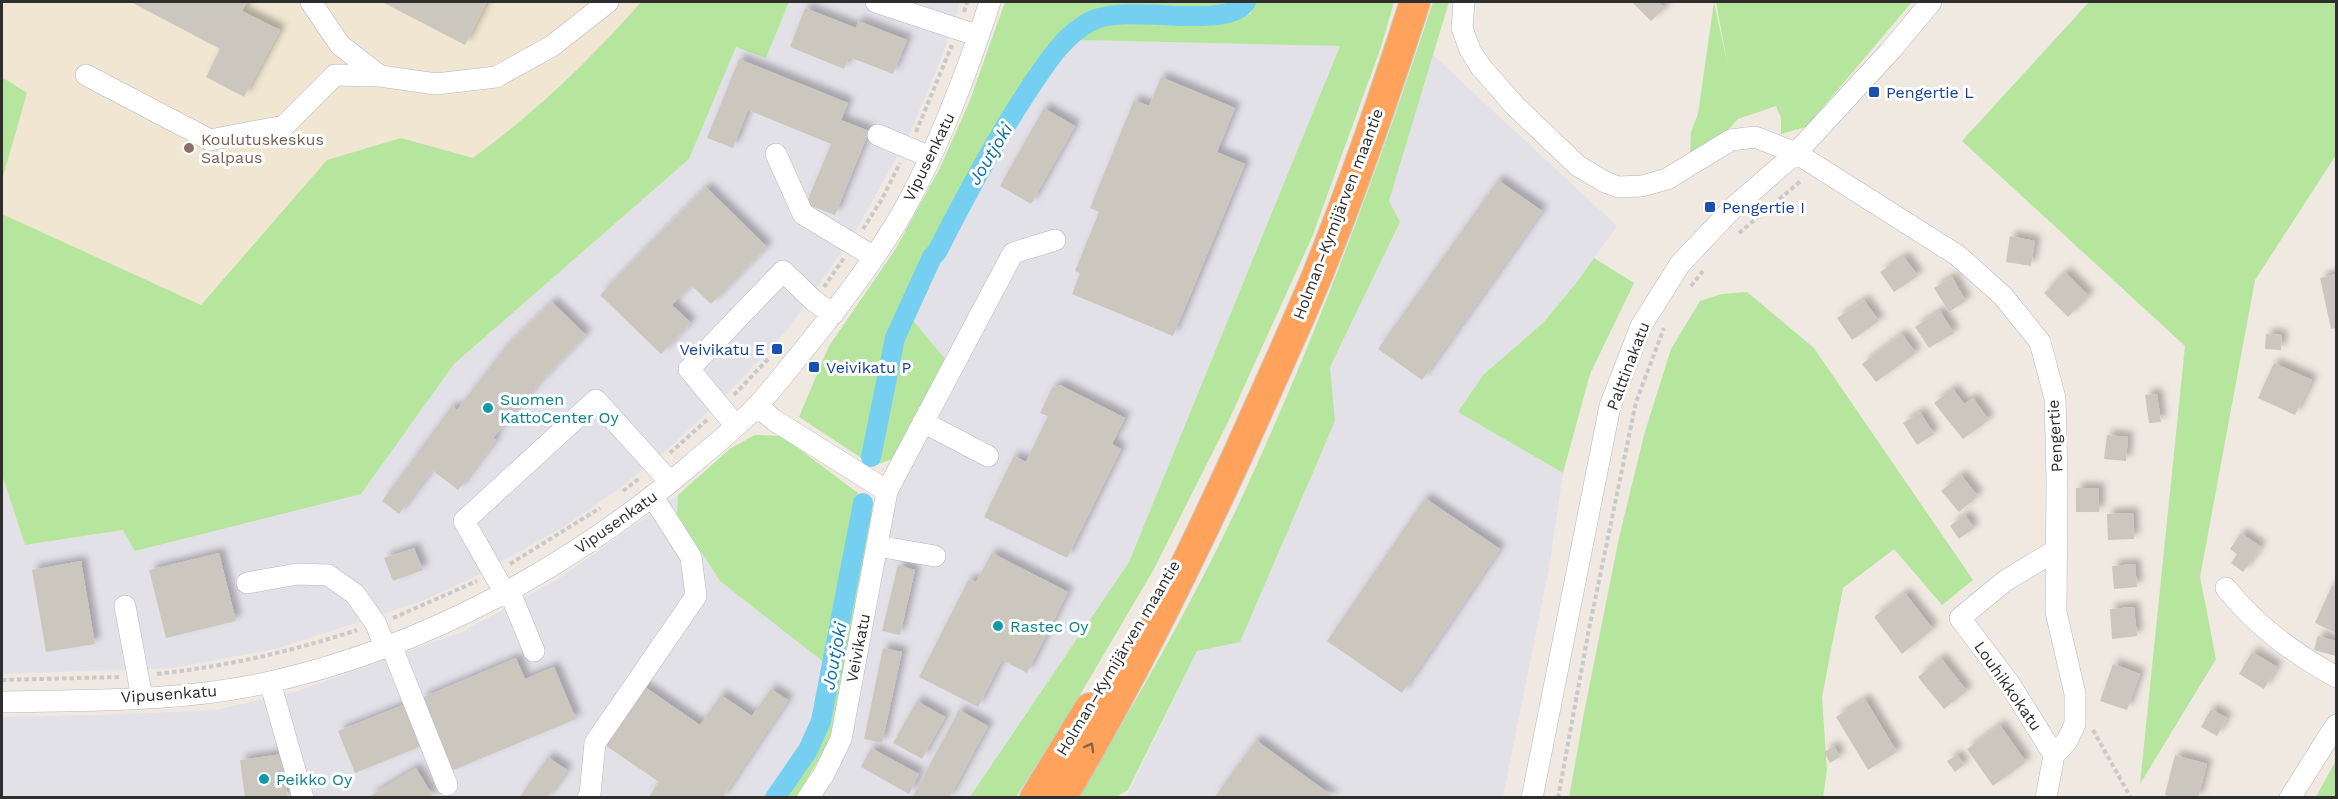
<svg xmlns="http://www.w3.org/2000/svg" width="2338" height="799" viewBox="0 0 2338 799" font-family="'Work Sans',sans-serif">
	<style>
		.industrial { fill: #e3e1e8 }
		.education { fill: #f0e6d1 }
		.green { fill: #b6e59e }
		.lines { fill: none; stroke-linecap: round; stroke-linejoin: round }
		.canal { stroke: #75cff0; stroke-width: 20 }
		.building { fill: #cbc7bf; filter: url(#shadow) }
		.minor-casing { stroke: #b4b7c1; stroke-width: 22 }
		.highway-casing { stroke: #c9c9c9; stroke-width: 32 }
		.path { stroke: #c9c9c9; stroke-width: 4; stroke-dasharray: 4.5 3; stroke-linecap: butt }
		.minor { stroke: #fff; stroke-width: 21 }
		.highway { stroke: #ffa35c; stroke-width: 30 }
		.oneway { stroke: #8c6343 }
		.transit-dot { fill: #1a4fb4; stroke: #fff; stroke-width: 2 }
		.education-dot { fill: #8d6e63; stroke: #fff; stroke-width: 2 }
		.culture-dot { fill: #0f9aa8; stroke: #fff; stroke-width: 2 }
		.labels { text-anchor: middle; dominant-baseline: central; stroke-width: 6; stroke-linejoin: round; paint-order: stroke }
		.transit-label { font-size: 16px; fill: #164399; stroke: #fff; text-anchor: start }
		.education-label { font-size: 16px; fill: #785e54; stroke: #fff; text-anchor: start }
		.street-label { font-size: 16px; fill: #2e2e2e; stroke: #fff }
		.culture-label { font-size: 16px; fill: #0d838f; stroke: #fff; text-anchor: start }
		.water-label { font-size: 18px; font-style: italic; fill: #0d6fa3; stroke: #fff }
	</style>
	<defs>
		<filter id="shadow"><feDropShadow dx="5.5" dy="-5.5" stdDeviation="3" flood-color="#0004"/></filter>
	</defs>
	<rect width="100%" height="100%" fill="#efe9e1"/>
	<path class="industrial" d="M789,2H960L941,60L908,137L854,234L787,330L737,384L670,447L616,491L560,529L468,580L420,602L275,649L172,668L2,674V475L25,545L361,494L454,364L689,159L736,46L766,57Z
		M1079,40L1340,46L1129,562L969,797L818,798L896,494L946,360L911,318L994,156L1035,88L1060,55Z
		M1433,55L1617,226L1580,278L1544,322L1483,375L1458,412L1563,473L1549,568L1503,797L1126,798L1197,651L1240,641L1335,421L1330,367L1400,222L1389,201Z
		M678,495L677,514L720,581L826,664L817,719L803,749L770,797H2V717L101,715L216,710L298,691L462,632L555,581Z"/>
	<path class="education" d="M2,2H641L617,30L514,128L473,158L401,138L327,160L200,305L2,214V180L27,93L2,77Z"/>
	<path class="green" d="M641,2H789L766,58L736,47L689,159L454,364L361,494L135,551L123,530L25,545L2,475V214L201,305L327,160L401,138L473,158C535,113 591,59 641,2Z
		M1005,2H1228L1219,8L1198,9L1120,6L1088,14L1052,45L999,122L937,233L894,317L863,459L799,417L829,346L895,250L940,168L969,103Z
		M1256,2H1394L1381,47L1312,237L1228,422L1154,569L1067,717L1016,797L969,798L1129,562L1340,46L1079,40L1094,29L1122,19L1215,23L1227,21L1250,14Z
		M1433,2H1449L1389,201L1400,222L1330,367L1335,421L1240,642L1197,651L1128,790L1116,797H1079C1137,699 1195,599 1243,495C1317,335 1378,170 1433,2Z
		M1714,2L1728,67L1716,2H1912L1806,127L1781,134V118L1776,106L1738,119L1710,149L1690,154L1691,132L1698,114Z
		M2089,2H2336V155L2255,280L2200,577L2216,659L2140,784L2185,346L1962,141Z
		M2,77L27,93L2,180Z
		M1594,258L1634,283L1590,374L1563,473L1458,412L1483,375L1544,322L1580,278Z
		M1747,292L1814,348L1973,580L1942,605L1894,549L1843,588L1822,697L1827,771L1823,797L1569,798L1584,713L1619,538L1644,435L1671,349L1700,301L1722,294Z
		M911,318L946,360L893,459L875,465C884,416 888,363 911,318Z
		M755,435L782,436L858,493L826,664L720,581L677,514L678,495L731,448Z
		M867,498L875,518L836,720L824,751L796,797L781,798L810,754L825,721Z
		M2336,760V797H2316Z"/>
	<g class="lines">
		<path class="canal" d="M871,457L895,338L932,257L937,252C965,197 993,144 1027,92C1044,67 1062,36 1091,21C1129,2 1224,32 1246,2
			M775,798L808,750L821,721L863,503"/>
	</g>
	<path class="building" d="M131,2H247L242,11L280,30L244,97L206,77L220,49Z
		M382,2H487L465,45Z
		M1632,2H1658L1665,8L1651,21Z
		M805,8L856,28L858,21L907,40L893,74L849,57L844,69L790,47Z
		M739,59L848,103L841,120L869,131L835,215L806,204L831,144L748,110L733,148L707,138Z
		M1161,77L1235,108L1217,152L1245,164L1173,336L1072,294L1080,273L1075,271L1099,212L1090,208L1134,100L1149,106Z
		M1044,108L1075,126L1031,204L1000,186Z
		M1498,180L1542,211L1422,380L1378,349Z
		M706,187L767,247L711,304L691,285L672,305L691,323L661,354L600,295Z
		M2010,236L2035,241L2031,266L2006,262Z
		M1904,257L1918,276L1894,292L1880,272Z
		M2065,272L2089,296L2068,317L2044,293Z
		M2336,274V328L2331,329L2320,278Z
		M1952,277L1966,301L1949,312L1934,288Z
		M1864,300L1879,321L1852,340L1837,318Z
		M552,302L586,335L538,384L493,438L496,440L458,490L432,470L399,514L382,501L452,406L457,410L503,350Z
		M1940,311L1954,333L1929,348L1915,327Z
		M1902,334L1916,353L1876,382L1862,364Z
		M2266,334L2282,335L2281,350L2265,349Z
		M2274,363L2312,380L2295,415L2258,398Z
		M1060,385L1125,418L1112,444L1121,449L1067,558L984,517L1014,456L1026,462L1048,416L1040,413L1052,388Z
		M1953,389L1964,404L1973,398L1989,420L1963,439L1934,403Z
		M2157,394L2161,422L2149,423L2145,395Z
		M1920,412L1934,434L1917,445L1903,423Z
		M2107,435L2128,437L2126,461L2104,459Z
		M1961,475L1978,496L1959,512L1941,491Z
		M2076,488H2099V512H2076Z
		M1425,498L1500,549L1402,693L1327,641Z
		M2133,513L2134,539L2108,540L2107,514Z
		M1965,515L1974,528L1959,539L1950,526Z
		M2241,533L2261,547L2243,572L2231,563L2237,554L2230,549Z
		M414,548L423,570L393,581L384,558Z
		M219,553L236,621L166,638L149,570Z
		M992,553L1068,592L1027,673L1002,660L978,707L919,677L969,579L976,582Z
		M81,561L95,644L46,652L32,570Z
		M2135,564L2137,587L2114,589L2112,566Z
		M898,565L915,570L900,635L882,631Z
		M2332,585L2336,587V633L2315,623Z
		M1905,593L1933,629L1902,654L1874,617Z
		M2134,607L2137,636L2112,639L2110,609Z
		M2318,636L2336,641V656L2314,650Z
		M883,648L902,652L882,743L864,739Z
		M2252,652L2277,667L2264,689L2239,674Z
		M516,658L525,679L554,667L576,719L451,771L421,698Z
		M1941,658L1967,691L1944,709L1918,677Z
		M2113,664L2140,674L2127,710L2100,701Z
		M642,685L700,725L721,695L752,716L771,689L788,700L722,798H648L659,782L602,743Z
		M1865,699L1897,752L1868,770L1836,717Z
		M917,701L945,717L922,759L893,743Z
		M408,703L424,745L355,773L338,731Z
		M2211,709L2227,718L2217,736L2201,727Z
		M959,710L988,726L949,798H912Z
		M2000,725L2026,762L1993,786L1967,749Z
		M1256,740L1335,798H1214Z
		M1834,746L1840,757L1830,763L1824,752Z
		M871,748L919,774L909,794L861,767Z
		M282,754L288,798H245L240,760Z
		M1957,755L1964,765L1955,772L1947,761Z
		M2175,755L2207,764L2198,798H2174L2165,795Z
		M548,757L567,770L547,798H519Z
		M416,768L434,798H367Z"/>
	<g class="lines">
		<g class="minor-casing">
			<path id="minor" d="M311,2L340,45L380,76L436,84L496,77L552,46L608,2
				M876,2L979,36
				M1464,2L1462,28L1470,50L1481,67L1515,106L1578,166L1605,182L1618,187L1642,186L1667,179L1731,140L1755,137L1796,153L1957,255L2003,296L2040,342L2055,398L2057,480L2056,612L2075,694V724L2067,741L2054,755L2046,798
				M86,75L210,140L284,126L335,75L380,76
				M878,135L930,157
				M776,154L803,214L874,257
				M757,406L774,420L887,491L1013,253L1055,240
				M923,422L988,456
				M736,426L689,369L783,271L814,301L833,314
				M877,546L935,556
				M247,583L297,574L328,575L355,594L376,624L385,647
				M2226,588C2257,627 2294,653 2336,677
				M509,590L534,651
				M505,593L464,521L596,400L670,482
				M125,606L142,698
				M391,645L447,785
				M270,682L303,798
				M2,702C91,700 182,702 270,682C425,647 571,567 692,464C713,446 736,428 756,407C771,391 784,374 798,357C836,310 875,261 905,208C941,142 967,72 990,2
				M2054,755L2009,683L1960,618L2005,581L2056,550
				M588,798L590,794L595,743L696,596L691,557L653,497
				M808,798L824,774L841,739L887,491
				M1532,798L1610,406L1641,326L1680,264L1734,207L1796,153L1892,49L1931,2
				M2290,798L2336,725"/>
		</g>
		<g class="highway-casing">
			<path id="highway" d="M1035,798L1090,708
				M1061,798C1128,686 1186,568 1240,450C1264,396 1289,342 1312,288C1351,194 1384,98 1415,2"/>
		</g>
		<path class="path" d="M964,12L967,2
			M916,132L952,45
			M863,229L882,199L900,163
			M1739,233L1802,180
			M1691,286L1703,271
			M824,287L844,258
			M734,395L770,357
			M670,453L707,420
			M623,491L641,477
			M510,564L600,508
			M393,618L477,581
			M157,674C227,666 290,652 357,630
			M2,680L120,677
			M2093,730L2131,798
			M1558,798L1589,629L1636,402L1664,328"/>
		<use href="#minor" class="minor"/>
		<use href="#highway" class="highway"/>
	</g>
	<defs><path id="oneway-chevron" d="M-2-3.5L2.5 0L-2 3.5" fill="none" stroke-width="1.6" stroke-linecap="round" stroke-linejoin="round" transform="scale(1.5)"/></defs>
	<use class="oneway" href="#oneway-chevron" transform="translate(1090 747) rotate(-61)"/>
	<g class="transit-dot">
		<rect x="1868" y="86" width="12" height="12" rx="3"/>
		<rect x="1704" y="201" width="12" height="12" rx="3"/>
		<rect x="771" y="343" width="12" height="12" rx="3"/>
		<rect x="808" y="361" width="12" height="12" rx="3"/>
	</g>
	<circle class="education-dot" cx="189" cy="148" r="6"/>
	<g class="culture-dot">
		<circle cx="488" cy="408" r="6"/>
		<circle cx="998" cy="626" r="6"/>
		<circle cx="264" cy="779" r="6"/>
	</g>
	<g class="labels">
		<g class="transit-label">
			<text x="1886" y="92">Pengertie L</text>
			<text x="1722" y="207">Pengertie I</text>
			<text x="765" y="349" text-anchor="end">Veivikatu E</text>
			<text x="826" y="367">Veivikatu P</text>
		</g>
		<g class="education-label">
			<text x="201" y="139">Koulutuskeskus<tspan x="201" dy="18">Salpaus</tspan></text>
		</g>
		<g class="street-label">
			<text transform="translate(929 157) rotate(-64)">Vipusenkatu</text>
			<text transform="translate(1338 214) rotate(-69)">Holman–Kymijärven maantie</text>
			<text transform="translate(1628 366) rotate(-69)">Palttinakatu</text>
			<text transform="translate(2055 436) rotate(-93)">Pengertie</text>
			<text transform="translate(616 522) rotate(-35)">Vipusenkatu</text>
			<text transform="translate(858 648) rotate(-79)">Veivikatu</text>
			<text transform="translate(1118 658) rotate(-59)">Holman–Kymijärven maantie</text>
			<text transform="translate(2008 686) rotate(55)">Louhikkokatu</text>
			<text transform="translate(169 694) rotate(-4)">Vipusenkatu</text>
		</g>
		<g class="culture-label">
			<text x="500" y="399">Suomen<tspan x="500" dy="18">KattoCenter Oy</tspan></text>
			<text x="1010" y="626">Rastec Oy</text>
			<text x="276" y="779">Peikko Oy</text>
		</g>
		<g class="water-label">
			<text transform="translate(990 154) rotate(-59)">Joutjoki</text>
			<text transform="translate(834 656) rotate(-79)">Joutjoki</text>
		</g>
	</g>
	<rect width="2338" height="799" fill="none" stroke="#2e2e2e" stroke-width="6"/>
</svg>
